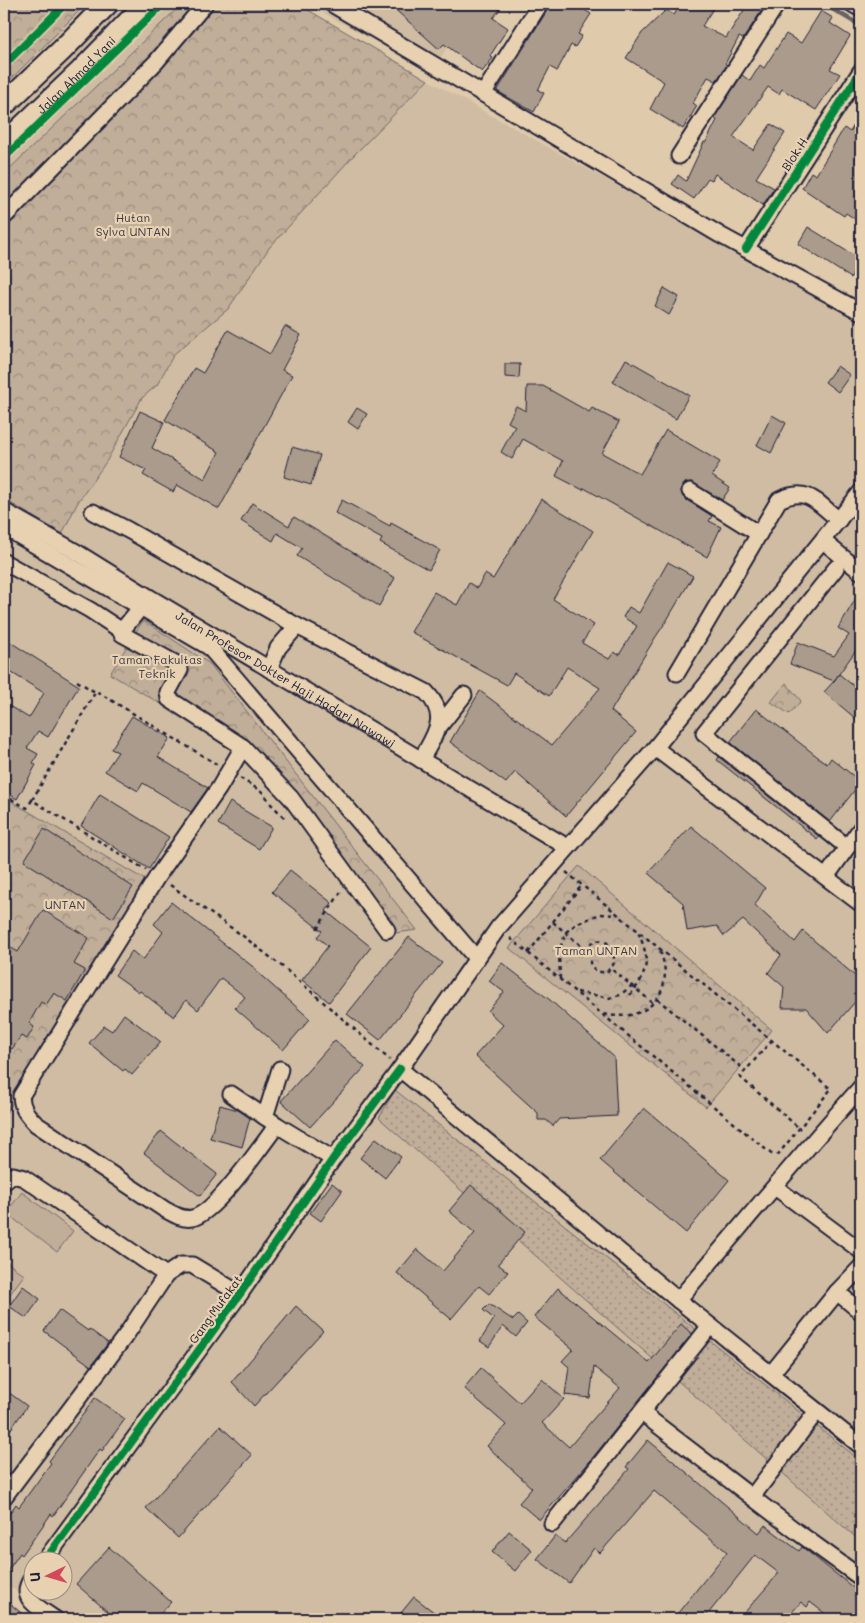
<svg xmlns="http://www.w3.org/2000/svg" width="865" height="1623" viewBox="0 0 865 1623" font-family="Mali,sans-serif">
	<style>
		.built { fill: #cfbca2; fill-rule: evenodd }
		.forest { fill: url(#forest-crowns); stroke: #71686a }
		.garden { fill: url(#garden-dots); stroke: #71686a }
		.pitch { fill: #c0ae99; stroke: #71686a }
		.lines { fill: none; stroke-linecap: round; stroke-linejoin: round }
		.stream { stroke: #686064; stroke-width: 4.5 }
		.building { fill: #ab9b8c; stroke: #22223b }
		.minor-casing { stroke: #22223b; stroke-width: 19 }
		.highway-casing { stroke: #22223b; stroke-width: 25 }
		.path { stroke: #22223b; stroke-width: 2.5; stroke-dasharray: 4 4; stroke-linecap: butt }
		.minor { stroke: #e7d1b0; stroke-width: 15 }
		.highway { stroke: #e7d1b0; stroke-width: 21 }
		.cycleway-casing { stroke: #e7d1b0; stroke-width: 11 }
		.cycleway { stroke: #00873e; stroke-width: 8 }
		.labels { text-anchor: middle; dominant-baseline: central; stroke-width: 4.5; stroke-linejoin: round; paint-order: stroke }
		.street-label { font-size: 12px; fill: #22223b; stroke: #e7d1b0 }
		.park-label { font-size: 12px; fill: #423e4e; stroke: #e7d1b0 }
	</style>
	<defs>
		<pattern id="forest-crowns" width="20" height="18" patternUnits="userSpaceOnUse" patternTransform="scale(1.25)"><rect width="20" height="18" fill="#c0ae99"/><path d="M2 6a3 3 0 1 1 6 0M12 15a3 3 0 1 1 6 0" fill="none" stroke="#9c8d7e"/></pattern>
		<pattern id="garden-dots" width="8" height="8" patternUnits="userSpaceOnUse" patternTransform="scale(1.25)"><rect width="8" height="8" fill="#c0ae99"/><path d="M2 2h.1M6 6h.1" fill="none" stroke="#9c8d7e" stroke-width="1.8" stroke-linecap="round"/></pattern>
	</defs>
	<rect width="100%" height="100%" fill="#dfcaab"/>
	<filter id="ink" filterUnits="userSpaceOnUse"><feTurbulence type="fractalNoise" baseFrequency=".02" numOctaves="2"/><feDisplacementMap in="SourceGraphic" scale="10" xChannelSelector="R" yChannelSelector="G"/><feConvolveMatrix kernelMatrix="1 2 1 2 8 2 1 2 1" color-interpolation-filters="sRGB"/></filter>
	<g filter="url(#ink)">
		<path class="built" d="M4,4H298L428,80L861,322V1619H55L4,1582ZM32,1560H62V1590H32Z
			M307,4H476L431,72Z"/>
		<path class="forest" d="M4,4H86L4,86Z
			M182,4H298L428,80L355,154L269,248L228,309L174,354L157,385L142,398L106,462L78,502L62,534L4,499V174Z
			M143,620L210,664L417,930L382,935L320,826L236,748L110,674Z
			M786,683L801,701L789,714L771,702Z
			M4,797L152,884L4,1116Z
			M579,866L772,1030L706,1107L509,948Z"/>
		<path class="garden" d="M395,1090L861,1461V1542L379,1118Z"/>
		<path class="pitch" d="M22,1192L73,1231L57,1252L6,1213Z
			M4,1260L24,1275L4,1302Z"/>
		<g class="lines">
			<path class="stream" d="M824,4L861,26"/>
		</g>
		<path class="building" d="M389,4H504L493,18L508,28L490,56L493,58L482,72L444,44L439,49Z
			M549,4H575L591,14L578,34L582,36L575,47L571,45L557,71L550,67L538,90L544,93L534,112L497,91L548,9Z
			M681,4H716L702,26L726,38L748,4H766L743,39L739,37L725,64L727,65L716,81L708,77L693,103L697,106L683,129L650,109L664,82L626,58L642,33L666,10L674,15Z
			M821,11L833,18L830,23L850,36L830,69L840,74L816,110L782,89L779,94L768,87L733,137L753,150L771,124L785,133L756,178L774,188L763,205L715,174L712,180L708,178L694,199L672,184L678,175L686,181L704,142H706L717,120L714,118L742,75L750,81L760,65L764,68L786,34L801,43Z
			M861,113V223L846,213L844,216L802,188L811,172L816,175L844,128L850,132Z
			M808,227L861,260L851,278L798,244Z
			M664,288L679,297L669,315L655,306Z
			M285,326L301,335L282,370L292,375L219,509L177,485L173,492L143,475L146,470L119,457L140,411L164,422L152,448L205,479L219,452L165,420L194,368L203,373L228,330L270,354Z
			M626,359L689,395L676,419L613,382Z
			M505,364H520L519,378L505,377Z
			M837,366L850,375L838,392L825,382Z
			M527,386H543L589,412L592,408L619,422L602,453L640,474L666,430L720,462L712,476L730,488L722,500L691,482L685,483L681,490L682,495L685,499L712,516L709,521L721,527L707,557L584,488L583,490L556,476L563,461L523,439L512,459L501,452L515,426L508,422L516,406L526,411Z
			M357,408L367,414L358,429L348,422Z
			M772,415L786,423L771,453L757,445Z
			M292,447L320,455L311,485L284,477Z
			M541,499L593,531L553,599L594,625L582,643L609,659L614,652L619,655L637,626L623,617L629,607L639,613L668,562L693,576L667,620L655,638L611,711L636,732L566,816L515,772L506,783L450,742L480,691L552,745L600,688L567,667L549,696L514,673L507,685L411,632L434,592L457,605L469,583L477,588L485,574L493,579Z
			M342,500L390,526L391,523L440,550L429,570L380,543L382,539L335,513Z
			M252,503L289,526L294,517L395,578L379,606L297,556L302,548L277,533L273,541L241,521Z
			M861,590V643L834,681L839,674L861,692V723L824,692L834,681L790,664L798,642L834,656L849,635L838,628Z
			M4,638L79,686L48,737L38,731L27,748L38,754L33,763L36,765L17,799L4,791V703L29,718L44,693L4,668Z
			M756,709L827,764L831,758L861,782L830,822L730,742Z
			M132,716L170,738L158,757L208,788L191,812L143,783L138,791L105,771L118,752L111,749Z
			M719,757L819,836L817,839L717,760Z
			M100,794L169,837L149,869L81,826Z
			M230,802L272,827L259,849L218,824Z
			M691,826L765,888L755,905L795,942L803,931L861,981V995L828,1033L806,1008H782L784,987L768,973L781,955L743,920L724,936L717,926L687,931L683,903L648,873Z
			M44,829L133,887L113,918L24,861Z
			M290,870L332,903L326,911L371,947L329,1002L302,980L328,946L317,937L322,931L272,892Z
			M171,902L257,970L256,971L310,1019L283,1050L235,1008L245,997L221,978L198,1010L186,1000L174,1017L140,991L139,992L115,975L132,951L143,960L163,932L154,924Z
			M43,910L89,938L74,964L85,970L67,1001L54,993L46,1005L41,1002L29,1023L34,1027L27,1039L21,1036L12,1049L4,1044V953L8,946L18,952Z
			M409,937L442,963L380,1040L347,1014Z
			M502,963L550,1000L614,1057L617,1116L559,1119L553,1126L546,1120H538V1113L475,1056L503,1025L488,1011L504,992L489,981Z
			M124,1014L161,1042L132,1075L125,1069L123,1071L89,1043L104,1026L112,1031Z
			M335,1040L365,1067L310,1127L281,1101Z
			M220,1105L238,1110L250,1118L242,1147L210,1138Z
			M644,1108L729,1180L686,1233L600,1160Z
			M161,1131L217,1174L200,1196L144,1153Z
			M376,1138L401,1157L385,1178L360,1158Z
			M332,1183L342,1191L321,1221L310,1213Z
			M471,1185L525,1232L498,1264L508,1272L489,1294L479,1286L451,1319L397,1273L417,1249L443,1271L475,1233L449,1211Z
			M23,1286L40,1299L26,1318L9,1306Z
			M558,1288L649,1363L681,1324L692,1334L586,1466L539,1520L519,1503L532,1488L487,1446L506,1425L464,1388L481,1368L520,1403L542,1379L564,1399L542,1423L569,1447L620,1388L594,1367L590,1398L565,1395L569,1367L562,1361L573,1349L534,1317Z
			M489,1304L513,1320L518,1315L527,1323L516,1337L503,1326L489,1347L480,1341L494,1319L483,1310Z
			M296,1306L323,1331L254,1406L232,1382Z
			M59,1310L88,1331L89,1329L108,1343L91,1366L44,1331Z
			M4,1389L27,1406L4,1439Z
			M95,1398L125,1419L102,1451L100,1449L53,1516L51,1514L22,1555L20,1553L4,1576V1521L16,1504L19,1507L51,1463L49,1461Z
			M220,1426L252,1455L178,1538L146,1508Z
			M648,1440L759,1533L765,1525L799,1551L802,1547L806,1550L861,1594V1605L850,1619H832L810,1602L807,1607L801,1602L786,1619H739L779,1573L755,1555L704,1619H673L727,1552L654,1491L600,1553L594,1548L569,1583L537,1559L555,1536L565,1543L629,1469L626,1467Z
			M509,1531L532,1550L515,1571L492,1552Z
			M109,1547L171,1602L156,1619H116L76,1584Z
			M414,1597L443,1619H396Z
			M4,1599L29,1619H4Z"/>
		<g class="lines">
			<g class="minor-casing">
				<g id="minor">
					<path d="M332,4L720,235L861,312"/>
					<path d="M852,4L861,9"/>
					<path d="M483,94L540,4"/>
					<path d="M679,156L777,4"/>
					<path d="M4,217L156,62L205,4"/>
					<path d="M746,249L861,71"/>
					<path d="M690,491L759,534"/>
					<path id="s1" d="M4,511L78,553L144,594L567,847"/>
					<path d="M93,512L128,530L297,626"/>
					<path d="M4,527L209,647L476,958"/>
					<path d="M823,541L861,572"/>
					<path d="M4,562L90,610L122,631"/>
					<path d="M836,568L704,733L847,847"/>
					<path d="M144,594L141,607L124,628L122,634L175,663L180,670L168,692L169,699L243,747L219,788L157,877L21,1096C22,1109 27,1115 36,1124L164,1209C173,1214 182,1220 192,1218C214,1215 262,1145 277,1125"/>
					<path d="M269,669L278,648L297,626L426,692C450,717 435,734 421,760"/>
					<path d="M677,673L779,500C808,486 816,502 839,520"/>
					<path d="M438,728L464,695"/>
					<path d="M243,747L291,798L387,930"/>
					<path d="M655,748L861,904"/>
					<path d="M826,877L861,828"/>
					<path d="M400,1069L678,1300L861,1446"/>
					<path d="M231,1094L277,1125L333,1159"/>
					<path d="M265,1117L280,1069"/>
					<path d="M4,1182L13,1175L24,1178L166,1275"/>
					<path d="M775,1187L861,1251"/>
					<path d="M837,1292L861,1312"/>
					<path d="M678,1300C739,1229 799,1156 861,1087"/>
					<path d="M771,1374L837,1292L861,1267"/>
					<path d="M642,1413L796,1531L861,1578"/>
					<path d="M4,1497L126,1335L166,1275L181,1265H192L240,1294"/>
					<path d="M752,1497L817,1411"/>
					<path d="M552,1524L710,1326"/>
					<path d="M45,1560L240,1294L333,1159L400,1069L498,928L655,748L861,492"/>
					<path d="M32,1578C17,1599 40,1608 55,1619"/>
				</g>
			</g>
			<g class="highway-casing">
				<g id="highway">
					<path d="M4,105L61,51L107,4"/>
					<path id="s2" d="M4,144L81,71L146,4"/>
				</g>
			</g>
			<path class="path" d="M4,65L65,4
				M77,681L95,692
				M240,778L264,793L270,803L287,820
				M4,795L27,808L32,800L146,870
				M32,800L96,691L218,765
				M566,872L831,1089L776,1157
				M170,885L243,936L284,968L390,1060
				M553,922L591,954L590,963C594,971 598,973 607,972L610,968L653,1003
				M317,929L342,890
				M510,938L775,1157
				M528,953L582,885
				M580,956C586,942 605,932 613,951C614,955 614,959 614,963L611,968
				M560,979L559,951L566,932L576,924L600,914L616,915
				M577,992L610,998L620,995L635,983
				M630,995C649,973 650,958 638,932
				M657,999L746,1071
				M604,1014C647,1024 677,992 660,951
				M772,1040L740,1077L799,1128"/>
			<use href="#minor" class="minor"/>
			<use href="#highway" class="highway"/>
			<g class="cycleway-casing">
				<path id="cycleway" d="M4,65L65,4
					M4,158L163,4
					M746,249L861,71
					M45,1560L240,1294L333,1159L400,1069"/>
			</g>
			<use href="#cycleway" class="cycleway"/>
		</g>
	</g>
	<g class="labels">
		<g class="street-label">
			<text stroke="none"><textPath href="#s2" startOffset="100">Jalan Ahmad Yani</textPath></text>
			<text transform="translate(794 154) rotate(-57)">Blok H</text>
			<text stroke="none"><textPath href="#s1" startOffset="328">Jalan Profesor Dokter Haji Hadari Nawawi</textPath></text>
			<text transform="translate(215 1309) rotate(-54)">Gang Mufakat</text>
		</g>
		<g class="park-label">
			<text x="133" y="217">Hutan<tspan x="133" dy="14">Sylva UNTAN</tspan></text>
			<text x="157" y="659">Taman Fakultas<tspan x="157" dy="14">Teknik</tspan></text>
			<text x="65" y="904">UNTAN</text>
			<text x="596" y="950">Taman UNTAN</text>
		</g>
	</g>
	<rect width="865" height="1623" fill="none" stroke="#e7d1b0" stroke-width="20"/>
	<rect x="10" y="10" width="845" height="1603" fill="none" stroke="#22223b" stroke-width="2" filter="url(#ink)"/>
	<g transform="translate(48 1576) rotate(265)"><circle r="24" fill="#e7d1b0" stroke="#988b81"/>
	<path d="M0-4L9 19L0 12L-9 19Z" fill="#d1495b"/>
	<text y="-8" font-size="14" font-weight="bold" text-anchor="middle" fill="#22223b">U</text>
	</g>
</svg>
